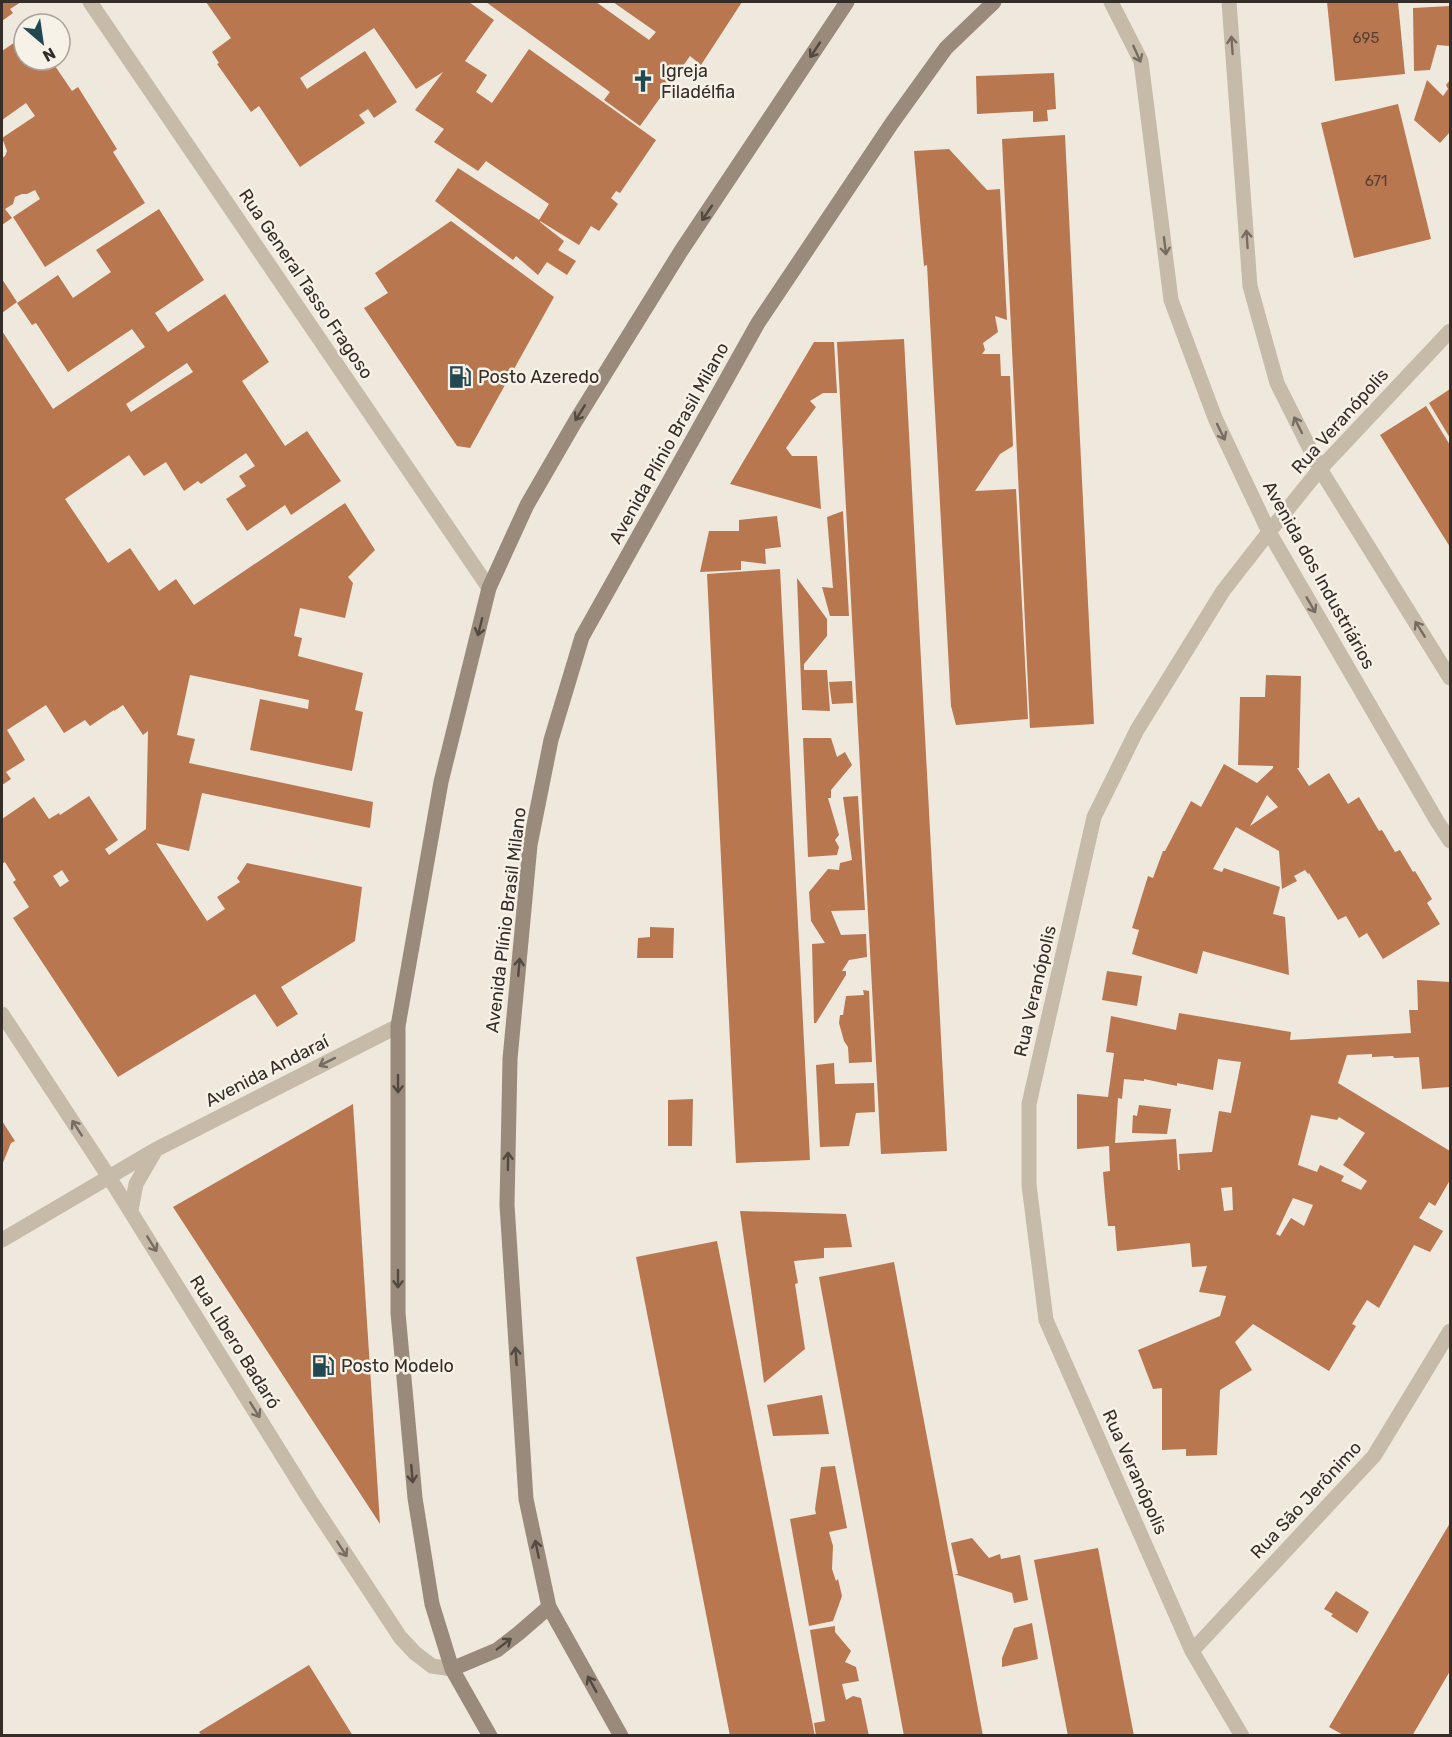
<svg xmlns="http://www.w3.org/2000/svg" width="1452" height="1737" viewBox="0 0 1452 1737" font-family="Rubik,sans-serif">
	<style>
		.building { fill: #b97750; fill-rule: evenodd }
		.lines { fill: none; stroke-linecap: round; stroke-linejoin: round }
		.minor { stroke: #c6baa9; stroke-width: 15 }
		.tertiary { stroke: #c6baa9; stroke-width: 15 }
		.secondary { stroke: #998a7b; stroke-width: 15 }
		.oneway { stroke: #766c62 }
		.oneway2 { stroke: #524941 }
		.labels { text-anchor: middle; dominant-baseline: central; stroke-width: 5; stroke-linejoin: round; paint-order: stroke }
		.number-label { font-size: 15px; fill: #554032 }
		.poi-label { font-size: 18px; fill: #342d28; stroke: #f7f2e8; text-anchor: start }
		.street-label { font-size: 18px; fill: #342d28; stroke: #f7f2e8 }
	</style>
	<rect width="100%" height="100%" fill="#efe8dc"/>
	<path class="building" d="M2,2H21L10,9L13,13L2,21Z
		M206,2H469L494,20L465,61L487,75L476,92L492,103L529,49L656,140L620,193L616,191L611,198L618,204L599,231L591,226L579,245L540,221V222L564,241L558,250L576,261L567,275L547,262L538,275L516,256L513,260L435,201L458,168L539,220L549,204L486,161L478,171L434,142L444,129L415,110L443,72L416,89L374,28L300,78L307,89L365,51L397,102L374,118L368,109L359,115L365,123L300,167L259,106L251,112L217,64L219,63L212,52L231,38Z
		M486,2H596L649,40L656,32L613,2H742L701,65L690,56L640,126L604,100L610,92Z
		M1327,2H1398L1405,74L1335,81Z
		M1450,6V46L1437,45L1430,70L1414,71L1413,8Z
		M24,36V60H51L72,91L78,87L117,149L113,152L145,203L45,267L13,217L40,199L35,190L27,194H22L15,197L13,204L5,209L12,218L2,225V158L5,156L7,151L2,138L35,116L26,103L2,120V51Z
		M1054,73L1056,109L1047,110L1048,121L1033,122V111L977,114L976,76Z
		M1427,80L1443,96L1448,89L1446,85L1450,80V132L1440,143L1414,120Z
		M1398,104L1431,239L1354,258L1321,123Z
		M1065,135L1094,724L1030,728L1002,139Z
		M949,149L987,190L1000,189L1007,320L995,316L998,332L983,343L985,350L982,354H1000L1001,376H1010L1013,446L1000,454L975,491L1016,489L1028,719L956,725L951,706L927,265L924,266L914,151Z
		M159,209L204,280L155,313L168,332L225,294L269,362L242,381L285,446L307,431L341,481L291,515L285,505L247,531L226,499L246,486L239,476L255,466L246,453L201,484L198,481L184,491L166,462L144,476L129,455L65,499L108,563L130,548L159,591L176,579L194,605L345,503L375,550L348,577L353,583L345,618L300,608L294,636L302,638L298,656L363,673L355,710L363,712L352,771L250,750L260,699L308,709L309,700L190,675L177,735L195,739L189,763L373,802L370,828L202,793L189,851L156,843L207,921L225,909L217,897L240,882L237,878L247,863L362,887L355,941L281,987L298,1014L277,1027L255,994L118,1077L13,918L29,907L13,882L16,880L5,862L2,864V819L34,797L49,819L59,813L60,815L89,796L118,840L105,849L109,855L146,829L148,731L143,735L123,705L114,711V710L90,726L85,720L64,733L46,705L7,730L25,760L6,772L11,779L2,785V331L53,409L145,347L132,329L68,372L36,323L32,325L17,303L58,275L73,298L111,272L96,250ZM187,363L193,372L131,412L126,404ZM62,870L69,881L60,887L53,876Z
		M451,221L554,297L470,448L457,446L364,308L388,293L375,273Z
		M2,279L17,302L2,313Z
		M904,339L947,1151L881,1154L837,342Z
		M814,342H834L837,393H823L810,401L816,407L786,448L792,456H817L821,509L730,484Z
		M1450,389V438L1429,403Z
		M1426,406L1450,445V547L1380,435Z
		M843,511L849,616H830L822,587L833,588L827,517Z
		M777,516L781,547L765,549L766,564L741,561V570L700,572L709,531H739V520Z
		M780,569L810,1160L736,1163L707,574Z
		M797,578L827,619V636L804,664V670H827L830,711L802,710Z
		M1266,675L1301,676L1299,768H1297L1309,786L1329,773L1348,804L1359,797L1379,831L1382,830L1395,852L1400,850L1413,872L1415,871L1432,899L1427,903L1440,924L1383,959L1367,933L1359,938L1346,916L1338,920L1309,873L1308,874L1305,870L1294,876L1297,881L1282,889L1279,851L1236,827L1213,869L1222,872L1224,868L1280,887L1273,914L1285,917L1289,975L1203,951L1197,974L1132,954L1139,930L1132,928L1148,876L1153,878L1163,851H1165L1191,801L1201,807L1224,764L1257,783L1273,768V766L1238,765L1240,697H1265ZM1267,795L1278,807L1250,826Z
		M852,681L853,703L832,704L829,682Z
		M803,738H831L837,757L845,752L852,765L831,790V798H828L839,835L835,840L839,847L837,855L808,857Z
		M858,796L865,910L831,911L841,935L866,934L867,957L849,960L842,971H846V975L816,1023H814L812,944L825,943L811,921L809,892L828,869L839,870L840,863L852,860L843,797Z
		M650,927L674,928L673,958H637L638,938L650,937Z
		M1107,971L1142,976L1137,1006L1102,1000Z
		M1417,980L1450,982V1087L1422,1089L1419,1057L1394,1058L1393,1056L1372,1057V1054L1347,1055L1338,1083L1450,1151V1180L1435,1206L1429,1202L1419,1218L1443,1231L1430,1252L1414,1245L1379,1308L1367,1300L1352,1324L1356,1326L1329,1371L1253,1324L1235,1342L1252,1370L1220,1390L1217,1455L1186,1456V1449L1162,1450V1388L1153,1389L1138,1350L1220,1316L1226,1296L1199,1292L1207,1266L1192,1267L1190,1243L1117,1251L1115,1226H1108L1105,1196L1103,1172L1110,1171L1109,1146L1077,1149V1094L1108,1097L1114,1053L1106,1052L1111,1016L1176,1030L1179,1013L1291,1032L1290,1040L1411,1033L1409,1010H1418ZM1218,1059L1241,1062L1231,1113L1219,1111L1212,1152L1179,1154L1180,1170H1178L1176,1139L1115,1143L1118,1098L1122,1099L1124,1079L1144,1081V1079L1177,1086V1083L1213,1090ZM1311,1115L1337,1120L1339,1117L1365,1133L1343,1165L1367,1181L1361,1190L1341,1181L1344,1176L1320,1165L1317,1172L1298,1165ZM1232,1187L1233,1210L1224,1211L1221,1188ZM1293,1198L1313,1205L1304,1226L1291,1218L1280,1236L1276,1234Z
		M863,990L869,991L872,1062L849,1063L848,1047L844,1041L839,1023L840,1015H843L846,996L864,995Z
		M834,1063L835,1084L874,1083L875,1112L856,1113L849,1146L820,1147L816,1065Z
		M693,1099L692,1146H668V1100Z
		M353,1104L380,1524L173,1207Z
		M1139,1105L1171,1109L1167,1134L1132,1133L1133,1115L1137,1116Z
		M2,1121L15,1141L11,1143L2,1165Z
		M740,1211L846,1214L852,1247L824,1248V1258L794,1261L798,1283L795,1284L805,1349L764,1383Z
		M717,1241L815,1736H730L636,1257Z
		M894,1262L953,1575L983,1736H904L819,1277Z
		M822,1395L829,1434L773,1436L767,1405Z
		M835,1466L847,1528L829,1532L833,1546L832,1569L836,1581L838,1579L842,1596L833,1621L809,1626L790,1519L816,1514L815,1509L821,1467Z
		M1450,1523V1671L1412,1736H1345L1329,1727Z
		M972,1538L989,1558L1000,1554L1001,1559L1020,1555L1028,1600L1014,1603L1012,1593L954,1574H958L951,1543Z
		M1098,1548L1134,1736H1068L1034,1560Z
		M1336,1591L1369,1612L1357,1633L1331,1616L1333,1614L1324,1609Z
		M1032,1623L1038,1659L1002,1667V1658L1014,1628Z
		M835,1626V1632L851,1651L845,1662L856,1667L859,1681L842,1684L846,1700L853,1696L861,1698L869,1736H816L814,1723L825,1721L810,1630Z
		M309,1665L353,1736H202L199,1732Z"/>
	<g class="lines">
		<path class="minor" d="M90,2L489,588
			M2,1014L109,1177
			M1192,1651L1374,1456L1450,1331
			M1242,1736L1192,1651L1046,1320L1029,1185V1104L1094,817L1137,730L1223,591L1269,532L1320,469L1450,331"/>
		<path class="tertiary" d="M1111,2L1141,61L1171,300L1215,418L1269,532L1437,821L1450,841
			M1229,2L1250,286L1277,383L1320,469L1450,678
			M109,1177L310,1500L400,1637L415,1653L432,1666L452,1669
			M131,1210L136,1184L154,1153
			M2,1240L155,1150L398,1026"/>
		<path class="secondary" d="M452,1669L497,1650L519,1633L549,1607
			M490,1736L452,1669L432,1604L415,1498L398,1313V1026L441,782L489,588L527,505L575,422L681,251L847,2
			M621,1736L549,1607L526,1499L507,1205L510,1059L530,845L551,740L582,637L758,323L892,123L946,48L994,2"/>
	</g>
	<defs><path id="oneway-shaft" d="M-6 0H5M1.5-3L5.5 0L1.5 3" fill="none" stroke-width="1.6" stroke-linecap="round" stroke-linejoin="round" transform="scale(1.5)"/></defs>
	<g class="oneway">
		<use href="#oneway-shaft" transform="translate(1232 45) rotate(-94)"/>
		<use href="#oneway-shaft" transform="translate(1137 54) rotate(66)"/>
		<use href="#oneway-shaft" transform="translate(1247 239) rotate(-94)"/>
		<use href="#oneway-shaft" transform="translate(1165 246) rotate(83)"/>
		<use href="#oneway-shaft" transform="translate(1298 425) rotate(-116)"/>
		<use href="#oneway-shaft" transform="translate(1221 432) rotate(64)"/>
		<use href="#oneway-shaft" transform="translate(1311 605) rotate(60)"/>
		<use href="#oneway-shaft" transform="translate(1420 629) rotate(-122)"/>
		<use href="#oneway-shaft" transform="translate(327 1062) rotate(153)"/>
		<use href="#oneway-shaft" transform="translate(77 1128) rotate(-123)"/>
		<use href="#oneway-shaft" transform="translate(152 1244) rotate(58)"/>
		<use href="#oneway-shaft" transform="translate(255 1410) rotate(58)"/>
		<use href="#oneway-shaft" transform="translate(342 1549) rotate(57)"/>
	</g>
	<g class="oneway2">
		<use href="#oneway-shaft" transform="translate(815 50) rotate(124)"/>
		<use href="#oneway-shaft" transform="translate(707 213) rotate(124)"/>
		<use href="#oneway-shaft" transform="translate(580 413) rotate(122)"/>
		<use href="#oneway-shaft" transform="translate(480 627) rotate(104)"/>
		<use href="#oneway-shaft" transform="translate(519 967) rotate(-85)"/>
		<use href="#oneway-shaft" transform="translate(398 1084) rotate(90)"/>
		<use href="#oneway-shaft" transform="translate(508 1161) rotate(-89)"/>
		<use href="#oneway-shaft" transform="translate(398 1279) rotate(90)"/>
		<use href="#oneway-shaft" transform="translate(516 1356) rotate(-94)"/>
		<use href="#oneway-shaft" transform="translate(412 1474) rotate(85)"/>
		<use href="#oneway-shaft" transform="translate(537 1549) rotate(-102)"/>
		<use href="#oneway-shaft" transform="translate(504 1644) rotate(-37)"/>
		<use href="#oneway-shaft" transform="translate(592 1684) rotate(-119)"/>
	</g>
	<defs>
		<g id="church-bare" transform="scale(1.8)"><path d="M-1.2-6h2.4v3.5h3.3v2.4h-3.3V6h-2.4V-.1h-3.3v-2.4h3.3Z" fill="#224851" stroke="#f7f2e8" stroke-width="2.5" paint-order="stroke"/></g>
		<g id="fuel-bare" transform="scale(1.8)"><path d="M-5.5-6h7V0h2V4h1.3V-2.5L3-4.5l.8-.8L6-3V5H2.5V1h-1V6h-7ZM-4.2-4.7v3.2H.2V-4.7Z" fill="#224851" stroke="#f7f2e8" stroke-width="2.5" paint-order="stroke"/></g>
	</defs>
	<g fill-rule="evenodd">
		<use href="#church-bare" x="643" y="81"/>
		<use href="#fuel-bare" x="460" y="377"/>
		<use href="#fuel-bare" x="323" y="1366"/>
	</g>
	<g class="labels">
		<g class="number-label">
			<text x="1366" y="38">695</text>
			<text x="1376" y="181">671</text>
		</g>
		<g class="poi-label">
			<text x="661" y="71">Igreja<tspan x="661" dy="21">Filadélfia</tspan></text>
			<text x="478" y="377">Posto Azeredo</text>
			<text x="341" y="1366">Posto Modelo</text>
		</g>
		<g class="street-label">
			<text transform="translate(306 284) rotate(56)">Rua General Tasso Fragoso</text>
			<text transform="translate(1340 421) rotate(-48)">Rua Veranópolis</text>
			<text transform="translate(669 443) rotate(-61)">Avenida Plínio Brasil Milano</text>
			<text transform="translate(1319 575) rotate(61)">Avenida dos Industriários</text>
			<text transform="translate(506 920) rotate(-83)">Avenida Plínio Brasil Milano</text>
			<text transform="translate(1035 991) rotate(-77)">Rua Veranópolis</text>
			<text transform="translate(267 1071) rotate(-27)">Avenida Andaraí</text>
			<text transform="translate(235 1342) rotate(58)">Rua Líbero Badaró</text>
			<text transform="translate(1135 1472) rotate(66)">Rua Veranópolis</text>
			<text transform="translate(1306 1500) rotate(-47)">Rua São Jerônimo</text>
		</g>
	</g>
	<rect width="1452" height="1737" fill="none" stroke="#342d28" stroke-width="6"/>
	<g transform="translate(42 42) rotate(151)"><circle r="28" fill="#f7f2e8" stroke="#a9a39b" stroke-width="1.5"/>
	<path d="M0-4.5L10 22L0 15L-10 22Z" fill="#224851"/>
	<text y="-9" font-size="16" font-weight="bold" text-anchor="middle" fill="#342d28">N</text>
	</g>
</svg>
